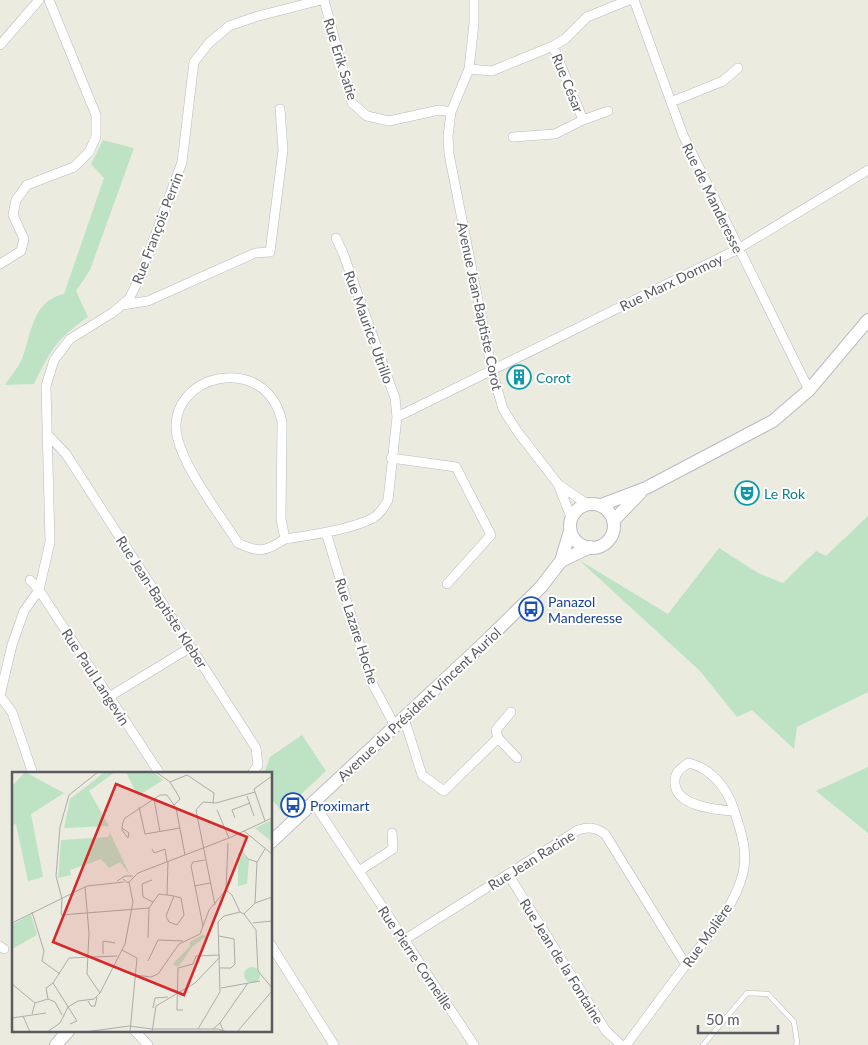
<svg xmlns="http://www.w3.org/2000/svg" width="868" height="1045" viewBox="0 0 868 1045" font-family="Lato,sans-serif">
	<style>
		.green { fill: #bee2c4 }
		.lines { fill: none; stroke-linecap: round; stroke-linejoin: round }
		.lane-casing { stroke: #b8b9bf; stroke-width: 5.5 }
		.street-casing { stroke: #b8b9bf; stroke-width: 10 }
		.secondary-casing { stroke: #b9bbc2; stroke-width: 14 }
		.lane { stroke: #fff; stroke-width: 4.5 }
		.street { stroke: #fff; stroke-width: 9 }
		.secondary { stroke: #fff; stroke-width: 12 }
		.labels { text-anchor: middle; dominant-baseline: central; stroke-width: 4; stroke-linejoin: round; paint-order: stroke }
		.street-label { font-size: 14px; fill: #595b61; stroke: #fff }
		.culture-label { font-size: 14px; fill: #0d838f; stroke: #fff; text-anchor: start }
		.transit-label { font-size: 14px; fill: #164399; stroke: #fff; text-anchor: start }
		.inset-road { fill: none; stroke: #adada9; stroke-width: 1 }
		.view { fill: #d62828; fill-opacity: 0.15; stroke: #d62828; stroke-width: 2.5 }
		.inset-edge { fill: none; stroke: #595b61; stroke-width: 2.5 }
	</style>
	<rect width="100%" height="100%" fill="#ebebe0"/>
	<path class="green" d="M103,140L134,148L90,270L76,291L88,317C57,338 50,351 34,384L5,385C10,377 18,368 22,359C32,333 32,301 64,294L104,178L91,164Z
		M868,516V692L797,727L794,749L752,710L737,717L700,671L579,560L668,614L719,548L758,573L783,583L816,551L826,556Z
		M302,735L326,771L282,812L271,798V774H264L270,757Z
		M868,767V833L816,791Z"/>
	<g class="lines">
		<g class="lane-casing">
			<path id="lane" d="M703,1045L747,993L768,994L794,1022L797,1042L796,1045"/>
		</g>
		<g class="street-casing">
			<path id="street" d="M324,0L352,103L367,116L389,121L439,110L451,112
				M474,0V23L469,69L451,112L448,136L449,154L492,371L503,409L517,431L558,484L587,504
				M634,0L683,135L809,390
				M0,45L39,0
				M469,69L492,71L553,46L565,39L587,17L629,0
				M671,102L723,81L738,68
				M583,120L608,111
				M513,137L555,134L583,120L553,46
				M336,238L343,253L395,398L397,417
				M0,264L21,251L24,239L13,215L16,200L27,185L74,167L89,152L96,137V115L49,0
				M122,305L148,301L255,253L270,252L283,150L280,109
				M49,436L66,454L256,748L258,765L252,774
				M391,458L456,467L491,535L447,584
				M558,484L571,517
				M326,532L370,679L395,726
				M285,539C265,552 259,553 238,543C219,513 184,469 177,436C165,374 267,350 282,422L281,519L285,539C310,535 350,530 373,518C380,514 384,507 388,500L397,417L738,249L868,170
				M30,580L39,590L160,774
				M109,697L191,647
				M404,718L422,775L444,791L498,738L517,758
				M498,738L496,730L511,712
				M33,774L12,712L0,696L12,645L24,611L39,590L50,542L46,386L54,360L70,339L112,313L129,299L140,277L182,162L194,62L209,43L229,26L255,17L321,0
				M313,802L474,1045
				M359,871L393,849L392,833
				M508,874L606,1031L621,1045
				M404,940L578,830C589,827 595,827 605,834L686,965
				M271,945L334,1045
				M0,946L4,949
				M135,1031L148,1045
				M626,1045C646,1019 665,992 685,966C707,937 734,909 743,873C748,851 741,831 734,810C727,788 712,769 689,763C680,768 674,773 675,784C677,806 717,810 734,811"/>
		</g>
		<g class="secondary-casing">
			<path id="secondary" d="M570 526a22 22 0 1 1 44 0a22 22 0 1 1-44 0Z
				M601,505L646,488L773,421L809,390L868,320
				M613,521L641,492
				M561,561L590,547
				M271,842L485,642L541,587L561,561L570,531
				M56,1045L68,1031"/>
		</g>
		<use href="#lane" class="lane"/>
		<use href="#street" class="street"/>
		<use href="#secondary" class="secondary"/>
	</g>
	<defs>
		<g id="building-ring" transform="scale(1.25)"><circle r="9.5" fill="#fff" stroke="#0f9aa8" stroke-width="1.5"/><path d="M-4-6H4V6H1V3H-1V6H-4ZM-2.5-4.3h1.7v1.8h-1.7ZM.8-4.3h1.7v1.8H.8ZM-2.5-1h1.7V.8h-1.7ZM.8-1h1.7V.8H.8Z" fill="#0f9aa8"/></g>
		<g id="theatre-ring" transform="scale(1.25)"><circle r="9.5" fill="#fff" stroke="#0f9aa8" stroke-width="1.5"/><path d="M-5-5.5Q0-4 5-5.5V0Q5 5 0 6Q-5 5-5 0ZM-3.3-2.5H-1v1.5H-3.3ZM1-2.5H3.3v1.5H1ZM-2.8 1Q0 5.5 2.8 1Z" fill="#0f9aa8"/></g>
		<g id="bus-ring" transform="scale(1.25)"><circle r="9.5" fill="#fff" stroke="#1a4fb4" stroke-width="1.5"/><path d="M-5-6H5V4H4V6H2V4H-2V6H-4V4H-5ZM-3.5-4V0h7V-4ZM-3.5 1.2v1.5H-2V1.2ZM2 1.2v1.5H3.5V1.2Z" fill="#1a4fb4"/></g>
	</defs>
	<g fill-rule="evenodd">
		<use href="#building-ring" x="519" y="377"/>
		<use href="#theatre-ring" x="747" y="493"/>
		<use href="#bus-ring" x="531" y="609"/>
		<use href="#bus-ring" x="293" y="805"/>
	</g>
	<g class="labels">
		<g class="street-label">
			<text transform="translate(341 59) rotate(73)">Rue Erik Satie</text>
			<text transform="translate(568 83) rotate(68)">Rue César</text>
			<text transform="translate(713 198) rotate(64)">Rue de Manderesse</text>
			<text transform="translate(157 228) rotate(-69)">Rue François Perrin</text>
			<text transform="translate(671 282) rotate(-26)">Rue Marx Dormoy</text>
			<text transform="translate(480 306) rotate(78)">Avenue Jean-Baptiste Corot</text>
			<text transform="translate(369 327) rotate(70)">Rue Maurice Utrillo</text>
			<text transform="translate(162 602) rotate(57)">Rue Jean-Baptiste Kleber</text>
			<text transform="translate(357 631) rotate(72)">Rue Lazare Hoche</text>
			<text transform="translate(96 677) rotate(57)">Rue Paul Langevin</text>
			<text transform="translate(419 704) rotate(-43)">Avenue du Président Vincent Auriol</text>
			<text transform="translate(531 860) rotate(-32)">Rue Jean Racine</text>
			<text transform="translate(707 935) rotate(-55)">Rue Molière</text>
			<text transform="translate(416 958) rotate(56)">Rue Pierre Corneille</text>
			<text transform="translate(562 961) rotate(58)">Rue Jean de la Fontaine</text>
		</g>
		<g class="culture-label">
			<text x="536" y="377">Corot</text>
			<text x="764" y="493">Le Rok</text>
		</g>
		<g class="transit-label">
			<text x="548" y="601">Panazol<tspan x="548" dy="16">Manderesse</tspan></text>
			<text x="310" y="805">Proximart</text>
		</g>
	</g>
	<g transform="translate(12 772)">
		<rect width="260" height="260" fill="#ebebe0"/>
		<path d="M13,0L52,21L19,42L31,105L16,109L4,52L0,53V14ZM93,0H103L77,19L97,54L52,56L58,27ZM114,0H142L151,8L126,24ZM260,48V70L243,56ZM98,61L118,103L108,90L97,96L89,87L58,98L59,103L46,106L49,68L96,65ZM226,80L237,88L235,112L226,114ZM19,142L25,163L0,177V153ZM190,163L194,164L180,175L168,193L165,195L161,192L178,174V170ZM232 203a8 8 0 1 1 16 0a8 8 0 1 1-16 0Z" fill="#bee2c4"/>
		<path class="inset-road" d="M86,0L57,23L48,55L44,104L50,127L49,143L137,136L147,122L162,124L154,144L157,150L165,153L172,143L169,126L162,124M144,0L158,10L166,23L168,27L162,33M158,10L175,3L202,21L201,31M235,24L242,44M142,27L148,60M127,35L133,62L168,56M205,38L217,66M223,46L220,38L238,31M253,49L242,17L260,4M110,56L117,61L116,66L110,58V56L111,50L113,46L148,23H155L164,36L173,83M232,59L260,82M140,77L142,81L153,77L155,90M229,79L236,87L245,90M111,107L116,111L126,101L217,66L260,46M140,108L130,112L131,125L141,130M105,109L113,104H121M182,114L198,111M73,115L77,161L75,202L88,221L113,172L121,130L117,110M214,118L220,123L228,140M155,123L156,89M243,131L245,90L253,77M203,133L184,38L191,30L204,31L243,20M20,140L32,179L30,189L48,202M232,142L244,158L246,199L260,216M232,142L243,131L260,125M0,151L75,114L112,110M241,151L260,149M191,154L179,94L181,90L193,88M207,164L222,167L223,192L219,196H208M136,166L137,136M110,178L125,186L118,260M91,182V169L103,171M136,189L146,168L171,169M123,203L139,205L146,202L167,172L188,162L197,138L214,118L216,71M41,211L65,249L58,252M0,212L23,231M209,216L248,209M36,227L34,216L41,211L57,186L105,184M76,229L79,234H83L85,225M141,236L143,226L156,225M171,238H165L166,196L181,192L184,184L208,183M20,242L23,231L36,227L43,230L50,243M11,244L18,260M0,246L34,241M208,251L236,211M140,257H206L215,260M186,257L208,220L206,150L212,144L228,140L232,142M201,257L208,251L211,258M35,260L48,251L56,235L66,229L82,227L88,221M73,260L117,254L140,257M140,260L144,234L183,211L208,185M225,260L260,219"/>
		<path class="view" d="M104,12L235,65L172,223L41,170Z"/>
		<rect width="260" height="260" class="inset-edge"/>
	</g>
	<path d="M698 1025v8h80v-8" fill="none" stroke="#595b61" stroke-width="2.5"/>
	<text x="706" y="1025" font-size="15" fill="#595b61" stroke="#ffffff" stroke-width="4" paint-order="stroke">50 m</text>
</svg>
